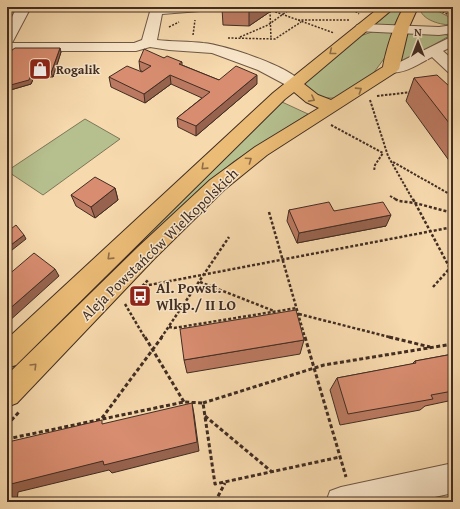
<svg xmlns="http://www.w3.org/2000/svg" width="460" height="509" viewBox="0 0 460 509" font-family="'Gentium Book Plus',serif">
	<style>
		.green { fill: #b6c08f; stroke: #7c7659 }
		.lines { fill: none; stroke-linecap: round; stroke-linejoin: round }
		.minor-casing { stroke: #6e5846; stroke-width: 2 }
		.major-casing { stroke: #412d23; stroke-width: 2 }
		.path-far3 { stroke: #412d23; stroke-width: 1.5; stroke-dasharray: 2 1.5; stroke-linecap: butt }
		.path-far2 { stroke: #412d23; stroke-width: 2; stroke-dasharray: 2.5 1.5; stroke-linecap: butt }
		.path-far1 { stroke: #412d23; stroke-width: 2.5; stroke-dasharray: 3 2; stroke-linecap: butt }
		.path { stroke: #412d23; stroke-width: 3; stroke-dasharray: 4 2.5; stroke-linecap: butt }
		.minor { fill: #f9e6ca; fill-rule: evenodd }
		.major { fill: #ebbc76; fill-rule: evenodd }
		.wall { fill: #ba7960; stroke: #412d23 }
		.shaded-wall { fill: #97634e; stroke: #412d23 }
		.building { fill: #d88d70; stroke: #412d23 }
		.oneway { stroke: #8e6d48 }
		.labels { text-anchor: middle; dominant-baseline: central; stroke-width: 3; stroke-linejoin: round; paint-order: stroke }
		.far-poi-label { font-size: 13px; font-weight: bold; fill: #412d23; stroke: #f9e6ca; text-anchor: start }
		.street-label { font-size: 15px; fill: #412d23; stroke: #f9e6ca }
		.poi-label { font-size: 15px; font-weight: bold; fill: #412d23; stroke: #f9e6ca; text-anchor: start }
	</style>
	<rect width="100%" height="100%" fill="#f6d9ad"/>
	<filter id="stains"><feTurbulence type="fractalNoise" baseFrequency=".005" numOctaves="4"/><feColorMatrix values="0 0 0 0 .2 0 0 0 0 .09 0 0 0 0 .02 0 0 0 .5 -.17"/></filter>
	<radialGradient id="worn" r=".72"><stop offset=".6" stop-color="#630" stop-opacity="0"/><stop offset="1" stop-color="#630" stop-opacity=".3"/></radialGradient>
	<path class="green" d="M396,7H404L394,26H373Z
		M419,7H430L453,19V25C441,25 422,21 419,7Z
		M375,31H393L386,56L372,75L335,98H320L305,86L306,82L360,36Z
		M406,32L444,34L449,36L399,65Z
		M282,102L308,114L233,162L200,190L7,380V370Z
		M85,119L120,139L43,195L7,171Z"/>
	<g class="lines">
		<g class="minor-casing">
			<path id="minor" d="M17,7H31L12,43H134L142,40L151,8L207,7L205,10L200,11L162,14L157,40C172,42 188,41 203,43C224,45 290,66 302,83L300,86L294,88L288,86L258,70L212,53L169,50L150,47L136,51H7V27Z
				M362,24L439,27L453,25V33L439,35L357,31L355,28L357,25Z
				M453,36V46L443,51L453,60V74L448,72L432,57C418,64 402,76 386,72L383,69L386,66L398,63Z
				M453,463V493L412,502H326L330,491L341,487Z"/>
		</g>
		<g class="major-casing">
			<path id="major" d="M380,7H395L304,84L318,95L331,100L383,67C386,50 395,21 404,7H418L409,27L399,69L396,72L267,155L224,190L154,259L17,403L7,407V375L138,247L210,180L255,147L319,108L306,102L294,92L285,99L16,365L7,368V339L273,93Z"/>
		</g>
		<path class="path-far3" d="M262,7L334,33
			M350,7L359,14
			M433,7L451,16
			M270,11L271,39
			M298,20H349
			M169,27L179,22
			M193,35L195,20
			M240,37L268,25L293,7
			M228,38L275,39L301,22"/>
		<path class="path-far2" d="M377,96L412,92
			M370,100L388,156L413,200
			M331,125L383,153L375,165L374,171
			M393,162L453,196
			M390,196L397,200"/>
		<path class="path-far1" d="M395,199L399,201L415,203L453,213
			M413,199L453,274
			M269,212L305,338
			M200,282L274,311
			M144,286L453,227
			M433,287L450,268L453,262
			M132,297L149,279
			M125,304L145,338
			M299,314L393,338
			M169,327L174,328L297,308
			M161,338L229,237"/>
		<path class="path" d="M145,337L184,402
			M305,337L346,477
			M389,337L430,347
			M203,403L324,365L453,344
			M205,416L272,472
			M102,418L162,337
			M7,425L19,412
			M7,439L184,402L203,403L215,484L340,457
			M215,502L225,483"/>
		<use href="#minor" class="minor"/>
		<use href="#major" class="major"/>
	</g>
	<path class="wall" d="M224,7H277L249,26L223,25L222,8Z
		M61,52L53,77H34L31,84L7,91Z
		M164,58L182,62V65L219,80L257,84L196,136L178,127L177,118L202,98L171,84L145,103L111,87L109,77L142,72H143L140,70L139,61Z
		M414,78L449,86H453V166L406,101Z
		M115,188L118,200L95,218L76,206L71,195Z
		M289,210L334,211L386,226L297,243L287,221Z
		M304,340L300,354L187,373L184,360Z
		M453,354V400L425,406L420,410L340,425L330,390L337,378L412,364L415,361Z"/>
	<path class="shaded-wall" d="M251,7H277L249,26V8Z
		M60,48L61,52L53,77L51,73Z
		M32,73L34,77L31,84L7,91V86Z
		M170,75L171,84L145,103L144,94Z
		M257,75V84L196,136V126Z
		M115,188L118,200L95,218L91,207Z
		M391,215L386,226L297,243L299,233Z
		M24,235L26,239L7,254V248Z
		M55,269L59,276L7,323V311Z
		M192,403L194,414L199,451L112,473L109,470L18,492L17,502H7V485Z"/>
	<path class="building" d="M224,7H251L249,8H222Z
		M15,48H60L51,73H32L29,80L7,86V60L12,50Z
		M144,49L164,58L167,56L182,62L179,64L219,80L236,66L257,75L196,126L177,118L210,92L170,75L144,94L109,77L127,66L142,72L151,66L139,61Z
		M437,75L449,86H453V128L414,78Z
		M95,177L115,188L91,207L71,195Z
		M329,202L334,211L383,202L391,215L299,233L289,210Z
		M16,225L24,235L7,248V232Z
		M34,253L55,269L7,311V276Z
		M296,310L304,340L184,360L180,329Z
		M453,354V391L431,395L433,399L348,414L337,378L416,363L415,361Z
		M192,403L197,442L104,465L103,461L7,485V448L8,442L102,420V424Z"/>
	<defs><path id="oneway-chevron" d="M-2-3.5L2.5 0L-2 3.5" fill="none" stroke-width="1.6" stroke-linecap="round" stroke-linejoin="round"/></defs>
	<g class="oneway">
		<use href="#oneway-chevron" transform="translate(332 52) rotate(141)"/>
		<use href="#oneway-chevron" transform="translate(359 90) rotate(-33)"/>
		<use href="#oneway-chevron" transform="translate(312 99) rotate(28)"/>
		<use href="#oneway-chevron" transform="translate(249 160) rotate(-35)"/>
		<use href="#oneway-chevron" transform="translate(204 167) rotate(136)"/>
		<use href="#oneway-chevron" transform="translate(110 257) rotate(136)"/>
		<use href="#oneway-chevron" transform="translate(34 366) rotate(-45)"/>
	</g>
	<defs>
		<g id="shop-square" transform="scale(1.15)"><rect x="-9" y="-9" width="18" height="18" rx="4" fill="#8f2418" stroke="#f9e6ca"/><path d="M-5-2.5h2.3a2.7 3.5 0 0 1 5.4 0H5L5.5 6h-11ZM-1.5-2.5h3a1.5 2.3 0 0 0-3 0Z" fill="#fff"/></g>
		<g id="bus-square" transform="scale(1.15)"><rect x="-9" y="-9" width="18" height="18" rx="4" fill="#8f2418" stroke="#f9e6ca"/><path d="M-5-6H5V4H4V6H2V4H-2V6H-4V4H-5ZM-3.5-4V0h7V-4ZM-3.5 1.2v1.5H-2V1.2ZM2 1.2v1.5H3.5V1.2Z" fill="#fff"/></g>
	</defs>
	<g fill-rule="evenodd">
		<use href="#shop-square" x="40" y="69"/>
		<use href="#bus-square" x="140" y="296"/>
	</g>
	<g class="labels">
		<g class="far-poi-label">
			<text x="56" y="69">Rogalik</text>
		</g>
		<g class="street-label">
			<text transform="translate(159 244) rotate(-44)">Aleja Powstańców Wielkopolskich</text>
		</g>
		<g class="poi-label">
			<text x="156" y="287">Al. Powst.<tspan x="156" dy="17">Wlkp./ II LO</tspan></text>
		</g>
	</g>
	<rect width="460" height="509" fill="none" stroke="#f6d9ad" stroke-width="24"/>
	<rect x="8" y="8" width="444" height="493" fill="none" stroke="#412d23" stroke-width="2"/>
	<rect x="12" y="12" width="436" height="485" fill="none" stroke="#412d23"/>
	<g transform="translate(418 42)" stroke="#f9e6ca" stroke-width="3" paint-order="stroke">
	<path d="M0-3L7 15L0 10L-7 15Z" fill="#412d23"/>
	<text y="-6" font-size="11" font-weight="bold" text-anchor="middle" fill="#412d23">N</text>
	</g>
	<rect width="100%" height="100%" filter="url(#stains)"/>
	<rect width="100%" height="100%" fill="url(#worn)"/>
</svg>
